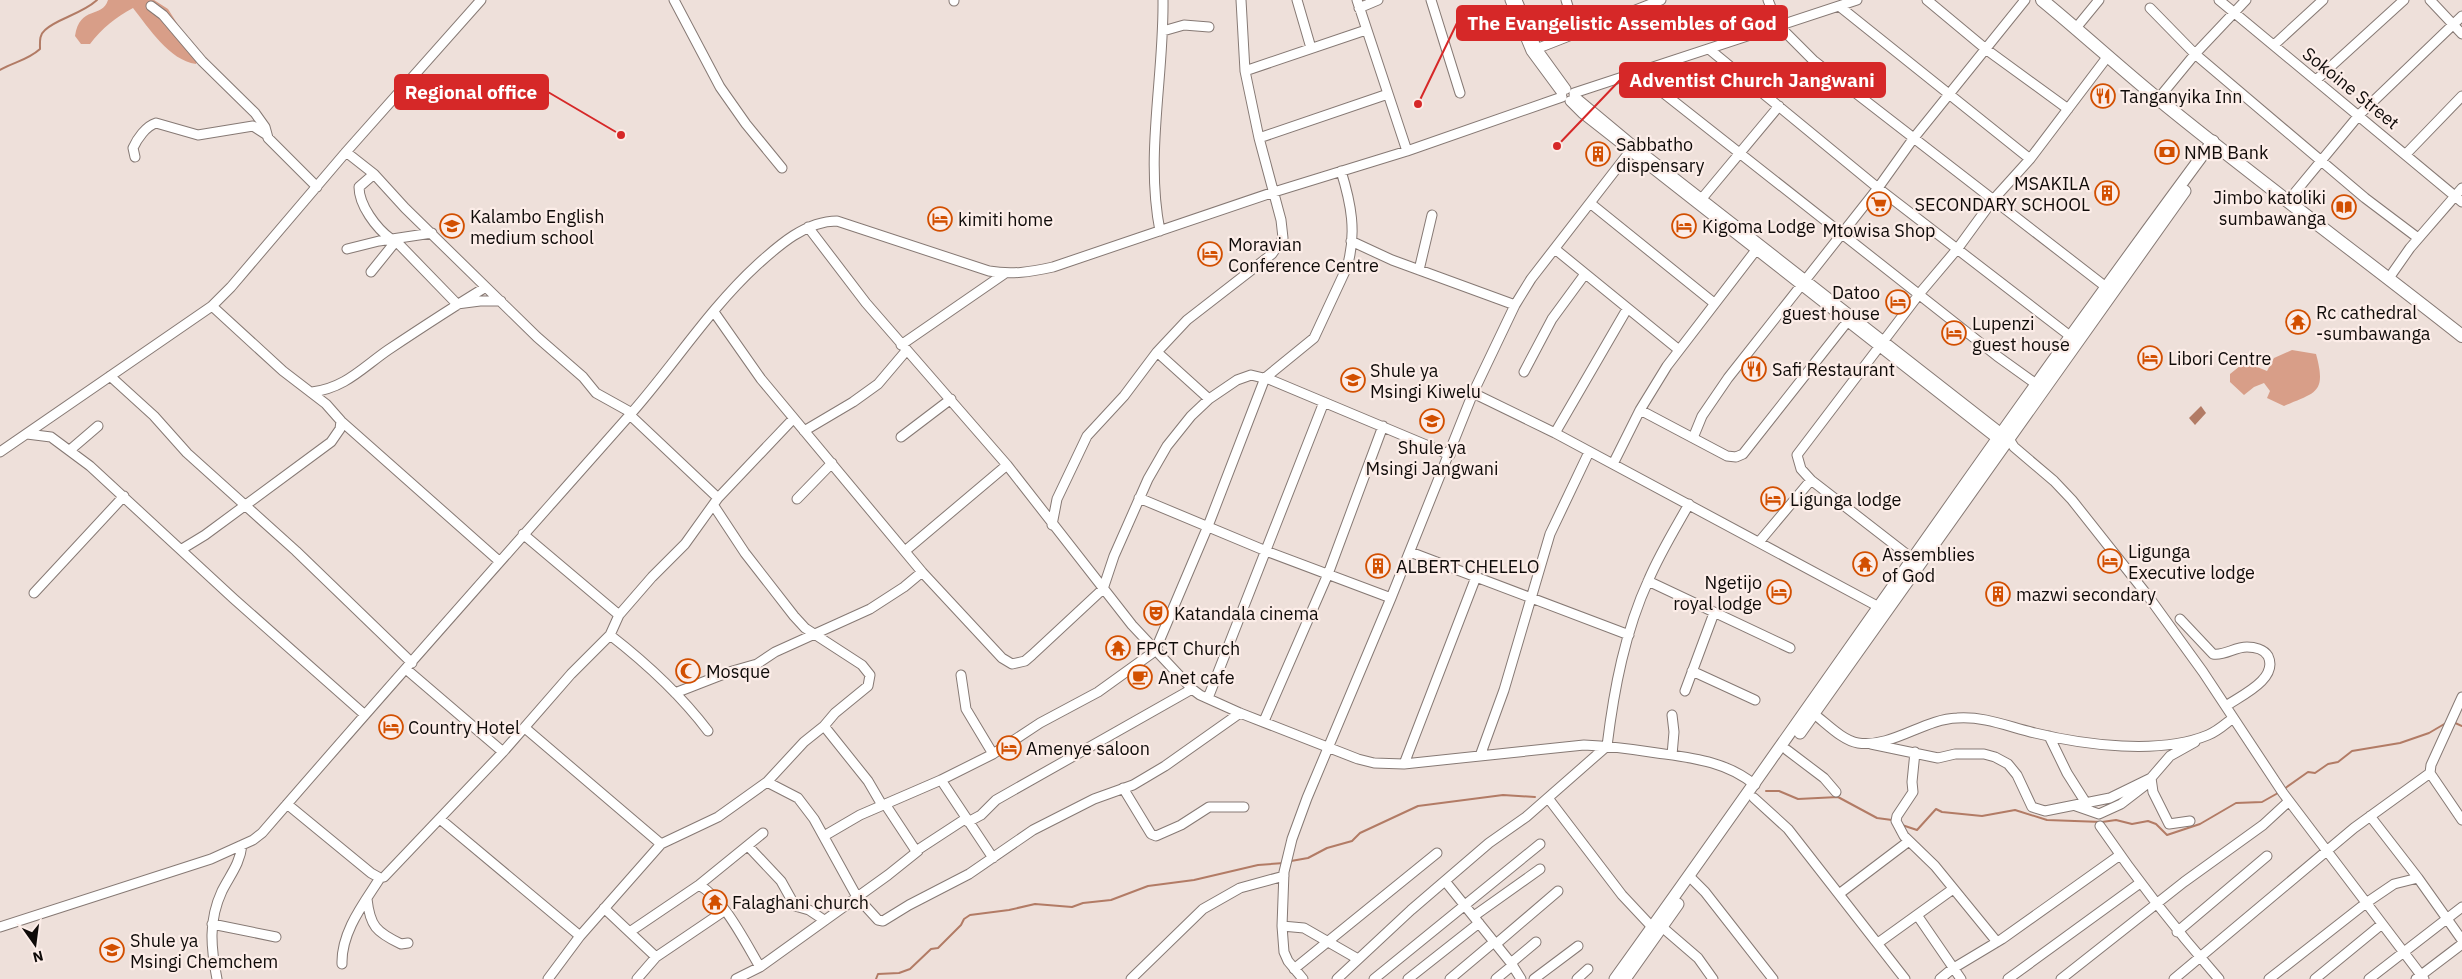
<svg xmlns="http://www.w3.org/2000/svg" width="2462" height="979" viewBox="0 0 2462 979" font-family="'IBM Plex Sans',sans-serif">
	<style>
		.forest { fill: #d89e88 }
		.water { fill: #b27b65 }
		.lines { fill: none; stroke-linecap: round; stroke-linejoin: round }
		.stream { stroke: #b27b65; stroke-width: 2 }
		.minor-casing { stroke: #867974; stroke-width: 11 }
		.major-casing { stroke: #867974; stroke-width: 13 }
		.highway-casing { stroke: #867974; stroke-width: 14 }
		.minor { stroke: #fff; stroke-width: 9 }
		.major { stroke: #fff; stroke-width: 11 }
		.highway { stroke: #fff; stroke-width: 12 }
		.labels { text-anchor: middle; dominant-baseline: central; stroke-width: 4.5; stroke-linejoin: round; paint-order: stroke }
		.street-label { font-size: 18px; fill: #0f0b09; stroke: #fcede8 }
		.poi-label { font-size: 18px; fill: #0f0b09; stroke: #fcede8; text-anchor: start }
		.leader { fill: none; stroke: #d62828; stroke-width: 2 }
		.callout-dot { fill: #d62828; stroke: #fcede8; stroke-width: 2 }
		.callout { fill: #d62828; stroke: #d62828; stroke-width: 2 }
		.callout-label { font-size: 19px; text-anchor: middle; font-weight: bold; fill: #fff }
	</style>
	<rect width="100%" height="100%" fill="#eee0da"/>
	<path class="forest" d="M108,0H154L168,9L199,58L196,64C169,60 149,28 133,8C116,17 102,28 90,44H81L75,36C80,5 102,19 108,0Z
		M2292,350L2316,354C2327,394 2315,392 2284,406L2267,398L2270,391L2264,383L2254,387L2244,395L2230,382V374L2245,362L2267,371L2274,358Z"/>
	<path class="water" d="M2201,406L2206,413L2195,425L2189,418Z"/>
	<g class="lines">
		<path class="stream" d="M0,70C14,62 28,60 40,49C40,42 39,35 45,30C56,19 82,14 97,0
			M2453,722L2462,726
			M2284,789L2308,772L2315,773L2328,764L2338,762L2352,751L2400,743L2429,733L2446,723
			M1766,791H1779L1798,799L1838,797L1877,818L1892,820
			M1902,825L1917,830L1936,809L1942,812L1982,816L2015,810L2047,820L2102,822L2116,820L2132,824L2148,821L2156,824L2167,835L2200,824L2236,803L2262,802L2278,793
			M1291,861L1308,858L1327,848L1352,841L1360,833L1418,806L1503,795L1535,797
			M876,979L878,974L899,973L910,969L931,949L938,948L961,925L964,919L970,915L1009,910L1035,904L1072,907L1083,903L1111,900L1148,886L1194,880L1258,865L1284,863"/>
		<g class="minor-casing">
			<path id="minor" d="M674,0L720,87L746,124L782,168
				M1297,0L1311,48
				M1357,0L1407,151
				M1431,0L1460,93
				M1510,0L1531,51L1562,93
				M1517,0L1537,49L1566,89
				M1566,0L1576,32
				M1768,0L1778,25L1813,60L2106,287
				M1927,0L1987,50L2068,109
				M2219,0L2462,202
				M2430,0L2462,34
				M954,1V0
				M151,6L163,15L202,61L255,113L265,127L268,138L317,187
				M1839,6L2030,159
				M1359,8L1378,0
				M2150,8L2195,54L2365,198L2418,238
				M2076,28L2099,0
				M1163,31L1184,25L1209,27
				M2274,45L2323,0
				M1709,49L1878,188L2070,336
				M1531,51L1661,0
				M1245,71L1366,30
				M1638,73L1997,356L2036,384
				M2316,80L2404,0
				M1574,93L1857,0
				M1574,96L1634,146L2009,439L2014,447L2054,481L2072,500L2148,596L2203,672L2283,793L2424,979
				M2158,99L2195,54L2246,0
				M1570,101L1583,114L2001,442
				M1259,138L1388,94
				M346,152L374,174L405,208L537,337L583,377L596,393L632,413
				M2406,154L2462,96
				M135,157L133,148C137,139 146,126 156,123L198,135L253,126L267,135
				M374,174L359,187C359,205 376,228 391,239
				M2288,201L2359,115L2462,16
				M1699,202L1779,106
				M1590,203L1714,303
				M808,227L866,303L1007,465L1132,625L1192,689L1200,695L1240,713L1358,759L1374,763L1404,764L1584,745C1609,746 1632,749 1657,753C1692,758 1726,761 1755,785
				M1160,231C1145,155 1164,77 1163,0
				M394,239L457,304L480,301H501
				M1351,241L1392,260L1515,305
				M347,249L379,241L432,233
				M1555,249L1679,350
				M1419,270L1432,215
				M371,272L396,241
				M2389,278L2410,248L2462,188
				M212,306L283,371L326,404L341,421L499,561
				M714,312L761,379L922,572L1002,658L1012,664L1025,661L1032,655L1103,589L1114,556L1148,479L1167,446L1191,416L1209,399L1237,380L1251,375L1271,380L1450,455
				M901,345L1004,274
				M1157,352L1209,399
				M1524,372L1552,319L1585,274
				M110,376L154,416L187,453L296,551L412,663
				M312,392C345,388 362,368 388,350C421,328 453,307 486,287
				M1473,393L1555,433L1879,607
				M1640,410L1727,456L1736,457L1743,454L1847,322
				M630,415L718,498
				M804,431L853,402L878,384L906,351
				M1555,433L1627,309
				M27,434L51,437L90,466L234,599L365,715
				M901,437L951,399
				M1693,438L1702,416L1728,378L1878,188L1913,139L2025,0
				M70,450L98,426
				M0,452L212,306L231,287L346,152L481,0
				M1613,464L1640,410L1667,366L1756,250
				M1139,498L1266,551L1391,598
				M797,499L832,463
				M714,506L745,553L794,616L805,628L862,665L870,675L868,686L835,713L824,726L804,742L767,782
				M1052,525L1057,499L1087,436L1124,396L1157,352L1187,320L1272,254L1283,238L1281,220L1259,138L1245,71L1241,0
				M523,534L619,615
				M1759,542L1811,480
				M182,549L205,535L331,442L340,429L341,421
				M905,551L1007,465
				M1410,552L1629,635
				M1918,563L1811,480L1801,469L1797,455L1920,293L1958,248L1993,200L2030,159L2108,56
				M1648,581L1790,648
				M34,593L124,496
				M2180,619L2213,654C2225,656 2234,647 2247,647C2254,647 2264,649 2268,656C2279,679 2240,696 2226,706
				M610,635C646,663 680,694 708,731
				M406,669L503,752
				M1692,671L1755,700
				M961,675L966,709L993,754
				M1685,691L1714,613
				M675,693L729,672L757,664L775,652L870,609L904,587L922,572
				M2462,697L2431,765L2430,773L2462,820
				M1208,698L1324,402
				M1814,714C1826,723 1843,741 1858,743C1892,748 1924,719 1957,718C1985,716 2009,727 2035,733C2084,745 2160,755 2208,735C2218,731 2225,724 2233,718
				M1672,715L1674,732L1672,755
				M1264,721L1328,574L1383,426
				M824,726L868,781L882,805
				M525,728L661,844
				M2049,736L2067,773L2086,803
				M1871,744L1938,758L1955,754H1984L1995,757L2008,764L2017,775L2032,807L2045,811L2110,798L2151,778L2170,756L2195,742
				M1787,750L1824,778L1836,792
				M1915,752L1912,782L1913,792L1897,816L1896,821L1904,836L1935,866L1997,942
				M1480,756L1504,690L1550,534L1589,452
				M1404,764L1476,577
				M2151,778L2153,792L2169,824L2190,821
				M941,780L993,858
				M1123,788L1151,834L1156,836L1181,825L1209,807H1244
				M1548,798L1622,895L1652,927
				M1754,798L1788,829L1905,979
				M287,804L371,873L380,878L384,877L503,752L571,674L610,635L619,615L652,577L685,544L718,498L793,419
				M885,804L916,851L965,819
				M2076,806L2099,814L2121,804L2147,784
				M2370,816L2418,878L2462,940
				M440,819L580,936
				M968,822L981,815L996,800L1192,689
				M2100,826C2137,880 2176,930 2219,979
				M824,836L860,815L941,780L993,754L1040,723L1098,692L1155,651L1208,526L1265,378L1314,338L1347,267C1357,233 1351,203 1341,171
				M748,846L781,881L795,906L809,910L824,920
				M1689,876L1705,892L1773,979
				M1445,881L1511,963L1521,979
				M699,885C724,899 745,942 760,967
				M1839,894L1909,841
				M367,899C370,926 376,932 401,944L408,943
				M604,908L656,957L637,979
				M1917,915L1961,979
				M1474,916L1540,869
				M212,924L276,937
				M1282,926L1304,928L1358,959
				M0,927L211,859L253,840L262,833C383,693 506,555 628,417C672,368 708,310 757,265C779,245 806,221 837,221L989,271C1012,275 1030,272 1053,267L1274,192L1407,151L1562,97
				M1662,927L1698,958L1713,979
				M631,931L699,885L763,833
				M2177,932L2267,856
				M1878,943L1953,889
				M1496,944L1558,891
				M656,957L724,911
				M1511,963L1536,942
				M342,964C341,932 364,903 380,878
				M1294,969L1437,853
				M217,979C211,948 208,921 222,891C230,875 240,864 242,845
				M548,979L580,936L661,844L718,817L767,782L798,798L814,819L857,897L878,920L883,921L909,905L969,874L1033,830L1094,799L1133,785L1165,766L1240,713
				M736,979L760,967L888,875L918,851
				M1131,979L1203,909L1240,888L1284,876
				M1303,979L1288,961L1284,952L1282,926L1284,872L1292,839L1307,798L1391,598L1473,393L1515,305L1531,279L1634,146
				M1337,979L1411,910L1489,843L1526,817L1607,746C1614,689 1625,631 1649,579C1660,553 1675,529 1689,504
				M1374,979L1540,844
				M1408,979L1479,923
				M1450,979L1494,942
				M1496,979L1513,965
				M1534,979L1578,946
				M1577,979L1588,969
				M1940,979L1952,969L2002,939L2120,855
				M2008,979L2140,883
				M2061,979L2184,882L2263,825L2289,801
				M2174,979L2354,828L2430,773
				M2269,979L2366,903L2394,884L2418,878
				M2315,979L2382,924
				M2369,979L2462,907
				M2416,979L2462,944"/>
		</g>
		<g class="major-casing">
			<path id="major" d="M1800,733L2185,191
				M1615,979C1815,701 2008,417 2213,141
				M1625,979L1678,904"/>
		</g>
		<g class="highway-casing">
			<path id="highway" d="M2042,0C2081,32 2118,66 2157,98C2257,180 2361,256 2462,336"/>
		</g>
		<use href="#minor" class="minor"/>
		<use href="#major" class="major"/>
		<use href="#highway" class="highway"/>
	</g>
	<defs>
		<g id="restaurant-ring" transform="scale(1.25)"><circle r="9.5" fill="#fcede8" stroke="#d24f00" stroke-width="1.5"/><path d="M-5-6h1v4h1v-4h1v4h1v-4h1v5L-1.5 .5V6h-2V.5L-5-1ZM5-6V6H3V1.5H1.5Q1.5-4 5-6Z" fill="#d24f00"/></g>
		<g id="bank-ring" transform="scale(1.25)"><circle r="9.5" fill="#fcede8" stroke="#d24f00" stroke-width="1.5"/><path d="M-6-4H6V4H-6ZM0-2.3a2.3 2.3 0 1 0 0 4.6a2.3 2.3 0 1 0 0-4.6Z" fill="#d24f00"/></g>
		<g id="building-ring" transform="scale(1.25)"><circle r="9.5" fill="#fcede8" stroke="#d24f00" stroke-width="1.5"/><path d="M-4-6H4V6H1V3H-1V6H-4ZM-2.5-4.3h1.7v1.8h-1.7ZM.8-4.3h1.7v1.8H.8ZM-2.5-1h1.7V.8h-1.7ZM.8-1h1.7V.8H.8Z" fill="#d24f00"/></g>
		<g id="supermarket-ring" transform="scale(1.25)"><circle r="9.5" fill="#fcede8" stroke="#d24f00" stroke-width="1.5"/><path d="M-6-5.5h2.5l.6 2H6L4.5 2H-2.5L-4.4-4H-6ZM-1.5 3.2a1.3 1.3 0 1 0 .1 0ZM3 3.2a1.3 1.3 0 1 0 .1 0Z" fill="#d24f00"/></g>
		<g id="library-ring" transform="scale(1.25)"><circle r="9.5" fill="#fcede8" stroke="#d24f00" stroke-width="1.5"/><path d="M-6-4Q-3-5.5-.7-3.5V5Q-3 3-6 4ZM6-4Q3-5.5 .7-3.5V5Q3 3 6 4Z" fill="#d24f00"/></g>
		<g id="hotel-ring" transform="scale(1.25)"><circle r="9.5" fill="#fcede8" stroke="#d24f00" stroke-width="1.5"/><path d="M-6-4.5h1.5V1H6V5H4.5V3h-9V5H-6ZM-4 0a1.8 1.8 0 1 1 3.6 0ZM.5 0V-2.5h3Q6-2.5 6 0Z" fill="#d24f00"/></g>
		<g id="school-ring" transform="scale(1.25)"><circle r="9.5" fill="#fcede8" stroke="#d24f00" stroke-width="1.5"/><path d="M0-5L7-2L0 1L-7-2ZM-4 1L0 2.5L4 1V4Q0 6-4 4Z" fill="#d24f00"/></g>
		<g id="temple-ring" transform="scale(1.25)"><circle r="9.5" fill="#fcede8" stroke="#d24f00" stroke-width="1.5"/><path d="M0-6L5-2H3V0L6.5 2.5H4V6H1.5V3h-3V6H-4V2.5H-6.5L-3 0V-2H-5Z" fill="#d24f00"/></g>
		<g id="theatre-ring" transform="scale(1.25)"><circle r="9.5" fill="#fcede8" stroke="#d24f00" stroke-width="1.5"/><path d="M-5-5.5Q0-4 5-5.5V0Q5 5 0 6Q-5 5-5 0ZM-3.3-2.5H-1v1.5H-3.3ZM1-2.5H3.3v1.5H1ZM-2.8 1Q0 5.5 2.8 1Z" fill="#d24f00"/></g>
		<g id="mosque-ring" transform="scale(1.25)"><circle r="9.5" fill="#fcede8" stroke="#d24f00" stroke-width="1.5"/><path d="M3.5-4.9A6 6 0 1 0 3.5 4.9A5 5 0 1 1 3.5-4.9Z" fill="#d24f00"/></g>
		<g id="cafe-ring" transform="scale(1.25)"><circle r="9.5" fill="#fcede8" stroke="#d24f00" stroke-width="1.5"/><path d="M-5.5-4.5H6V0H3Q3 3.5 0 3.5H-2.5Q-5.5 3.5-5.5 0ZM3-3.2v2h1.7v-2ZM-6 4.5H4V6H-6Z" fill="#d24f00"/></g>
	</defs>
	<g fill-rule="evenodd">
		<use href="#restaurant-ring" x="2103" y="96"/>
		<use href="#bank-ring" x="2167" y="152"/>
		<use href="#building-ring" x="1598" y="154"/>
		<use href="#building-ring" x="2107" y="193"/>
		<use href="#supermarket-ring" x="1879" y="204"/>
		<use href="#library-ring" x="2344" y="207"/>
		<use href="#hotel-ring" x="940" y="219"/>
		<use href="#school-ring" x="452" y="226"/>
		<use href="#hotel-ring" x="1684" y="226"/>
		<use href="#hotel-ring" x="1210" y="254"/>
		<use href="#hotel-ring" x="1898" y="302"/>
		<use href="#temple-ring" x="2298" y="322"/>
		<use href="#hotel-ring" x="1954" y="333"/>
		<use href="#hotel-ring" x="2150" y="358"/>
		<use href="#restaurant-ring" x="1754" y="369"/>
		<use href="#school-ring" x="1353" y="380"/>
		<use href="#school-ring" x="1432" y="421"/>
		<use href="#hotel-ring" x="1773" y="499"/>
		<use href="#hotel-ring" x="2110" y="561"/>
		<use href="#temple-ring" x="1865" y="564"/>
		<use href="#building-ring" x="1378" y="566"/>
		<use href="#hotel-ring" x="1779" y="592"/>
		<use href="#building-ring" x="1998" y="594"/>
		<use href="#theatre-ring" x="1156" y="613"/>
		<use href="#temple-ring" x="1118" y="648"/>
		<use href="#mosque-ring" x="688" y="671"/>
		<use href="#cafe-ring" x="1140" y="677"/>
		<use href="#hotel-ring" x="391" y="727"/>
		<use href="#hotel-ring" x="1009" y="748"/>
		<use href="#temple-ring" x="715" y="902"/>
		<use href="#school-ring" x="112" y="950"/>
	</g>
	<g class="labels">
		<g class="street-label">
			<text transform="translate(2351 88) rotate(39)">Sokoine Street</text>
		</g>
		<g class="poi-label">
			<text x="2120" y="96">Tanganyika Inn</text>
			<text x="1616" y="144">Sabbatho<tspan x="1616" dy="21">dispensary</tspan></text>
			<text x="2184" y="152">NMB Bank</text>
			<text x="2090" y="183" text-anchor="end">MSAKILA<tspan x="2090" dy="21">SECONDARY SCHOOL</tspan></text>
			<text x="2326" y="197" text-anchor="end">Jimbo katoliki<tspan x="2326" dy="21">sumbawanga</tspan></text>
			<text x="470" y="216">Kalambo English<tspan x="470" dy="21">medium school</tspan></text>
			<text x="958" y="219">kimiti home</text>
			<text x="1702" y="226">Kigoma Lodge</text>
			<text x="1879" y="230" text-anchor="middle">Mtowisa Shop</text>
			<text x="1228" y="244">Moravian<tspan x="1228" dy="21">Conference Centre</tspan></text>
			<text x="1880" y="292" text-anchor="end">Datoo<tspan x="1880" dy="21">guest house</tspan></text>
			<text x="2316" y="312">Rc cathedral<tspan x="2316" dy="21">-sumbawanga</tspan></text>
			<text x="1972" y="323">Lupenzi<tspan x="1972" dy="21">guest house</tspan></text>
			<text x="2168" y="358">Libori Centre</text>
			<text x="1772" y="369">Safi Restaurant</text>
			<text x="1370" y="370">Shule ya<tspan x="1370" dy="21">Msingi Kiwelu</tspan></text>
			<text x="1432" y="447" text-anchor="middle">Shule ya<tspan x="1432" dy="21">Msingi Jangwani</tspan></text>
			<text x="1790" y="499">Ligunga lodge</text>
			<text x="2128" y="551">Ligunga<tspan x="2128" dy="21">Executive lodge</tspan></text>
			<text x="1882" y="554">Assemblies<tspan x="1882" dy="21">of God</tspan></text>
			<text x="1396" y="566">ALBERT CHELELO</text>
			<text x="1762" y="582" text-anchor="end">Ngetijo<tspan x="1762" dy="21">royal lodge</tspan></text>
			<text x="2016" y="594">mazwi secondary</text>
			<text x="1174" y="613">Katandala cinema</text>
			<text x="1136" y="648">FPCT Church</text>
			<text x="706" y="671">Mosque</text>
			<text x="1158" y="677">Anet cafe</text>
			<text x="408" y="727">Country Hotel</text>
			<text x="1026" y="748">Amenye saloon</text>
			<text x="732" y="902">Falaghani church</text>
			<text x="130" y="940">Shule ya<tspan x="130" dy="21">Msingi Chemchem</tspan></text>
		</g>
	</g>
	<path class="leader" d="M1418 104L1457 23M1557 146L1620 80M621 135L548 92"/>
	<g class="callout-dot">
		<circle cx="1418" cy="104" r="5"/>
		<circle cx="1557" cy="146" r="5"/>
		<circle cx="621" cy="135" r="5"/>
	</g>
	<g class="callout">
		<rect x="1457" y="6" width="330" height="34" rx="5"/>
		<rect x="1620" y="63" width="265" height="34" rx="5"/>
		<rect x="395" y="75" width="153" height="34" rx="5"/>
	</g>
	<g class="callout-label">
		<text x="1622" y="30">The Evangelistic Assembles of God</text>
		<text x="1752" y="87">Adventist Church Jangwani</text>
		<text x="471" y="99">Regional office</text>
	</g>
	<g transform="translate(35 944) rotate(166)" stroke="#fcede8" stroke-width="4" paint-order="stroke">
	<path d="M0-4L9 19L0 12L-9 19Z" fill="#0f0b09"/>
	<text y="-8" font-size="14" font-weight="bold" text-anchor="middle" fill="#0f0b09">N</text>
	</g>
</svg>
